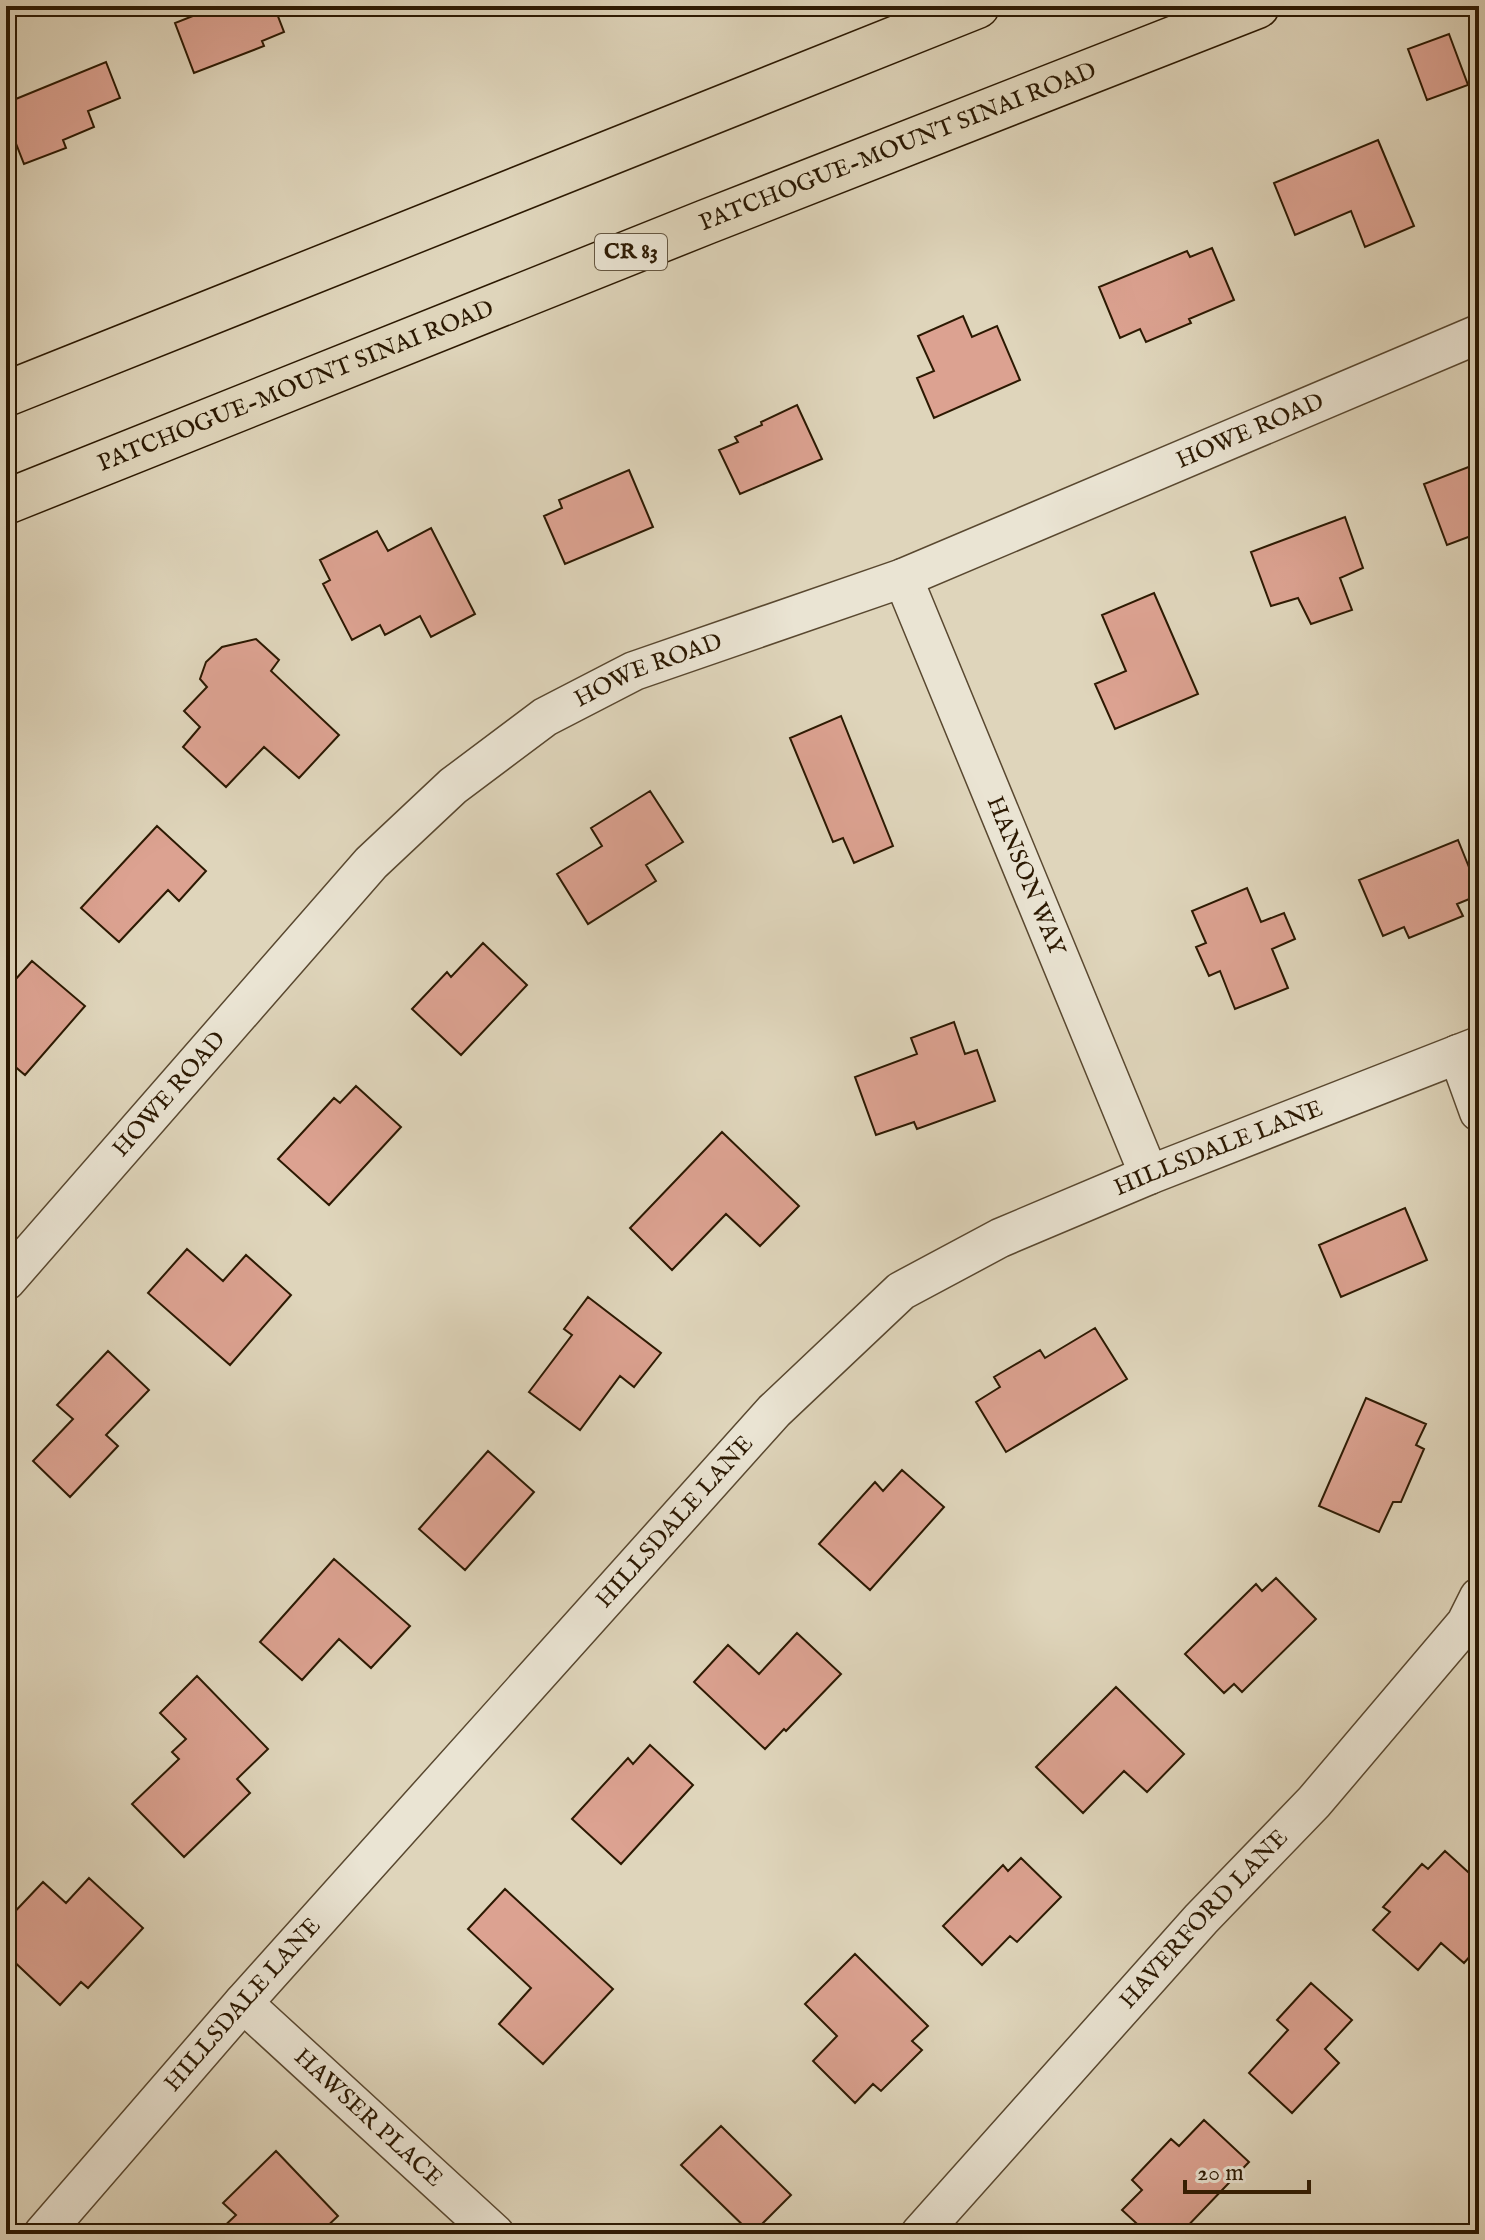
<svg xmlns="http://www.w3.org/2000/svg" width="1485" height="2240" viewBox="0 0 1485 2240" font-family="'IM FELL English',serif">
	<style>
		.building { fill: #dca291; stroke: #2c1902; stroke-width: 2 }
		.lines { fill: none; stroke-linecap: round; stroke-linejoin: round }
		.minor-casing { stroke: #594830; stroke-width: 41 }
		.trunk-casing { stroke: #2c1902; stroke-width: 47 }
		.minor { stroke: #eae4d3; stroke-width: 38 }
		.trunk { stroke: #dfd5bb; stroke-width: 44 }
		.labels { text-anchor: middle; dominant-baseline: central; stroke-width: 6; stroke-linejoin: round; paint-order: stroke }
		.shield { fill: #eae4d3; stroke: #655641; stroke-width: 2 }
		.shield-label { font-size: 22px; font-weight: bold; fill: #2c1902 }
		.street-label { font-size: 24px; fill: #2c1902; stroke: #eae4d3 }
	</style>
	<rect width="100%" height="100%" fill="#dfd5bb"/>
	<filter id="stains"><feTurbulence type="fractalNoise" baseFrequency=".0025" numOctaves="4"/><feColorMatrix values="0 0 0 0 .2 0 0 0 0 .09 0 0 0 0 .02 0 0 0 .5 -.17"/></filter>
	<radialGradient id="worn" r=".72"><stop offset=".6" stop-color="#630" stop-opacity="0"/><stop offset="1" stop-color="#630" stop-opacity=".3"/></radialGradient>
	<path class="building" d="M218,6H274L284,32L262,41L264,46L194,73L175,23Z
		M1449,34L1468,85L1427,100L1408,49Z
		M106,62L120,98L88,111L94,127L63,140L66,148L24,164L6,118V103Z
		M1378,140L1414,226L1365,247L1351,211L1295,235L1274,183Z
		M1212,248L1234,300L1189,319L1191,323L1146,342L1140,329L1120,338L1099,287L1187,251L1190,257Z
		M963,316L972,337L997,326L1020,380L934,418L917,378L934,371L918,336Z
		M797,405L822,459L740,494L719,450L738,442L735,437L762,425L761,422Z
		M1479,463V533L1447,545L1424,484Z
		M629,470L653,527L565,564L544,516L562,508L559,500Z
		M1345,517L1363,568L1340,578L1352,610L1311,624L1298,598L1271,606L1251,552Z
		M431,528L475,614L431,637L420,616L385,635L380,625L352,640L323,584L330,580L320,560L377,531L388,551Z
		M1154,593L1198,694L1115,729L1095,684L1126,671L1102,615Z
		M256,639L279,660L271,671L339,735L299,778L264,747L226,787L183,747L200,727L184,711L207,687L200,679L206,662L222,647Z
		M841,716L893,846L854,863L843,838L833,842L790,738Z
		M650,791L683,842L646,865L656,881L588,924L557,874L602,846L591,828Z
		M157,826L206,871L179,901L168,890L119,942L81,908Z
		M1458,840L1479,892V895L1457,904L1463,916L1409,938L1404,927L1383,936L1359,880Z
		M1247,888L1261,922L1284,913L1295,939L1272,949L1288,988L1235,1009L1220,971L1209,976L1196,947L1206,943L1192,911Z
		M483,943L527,985L461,1055L412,1009L447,972L451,977Z
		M32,961L85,1006L25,1075L6,1059V990Z
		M954,1022L965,1054L977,1050L995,1101L917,1129L914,1122L876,1135L855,1077L917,1054L911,1038Z
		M356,1086L401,1127L329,1205L278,1159L334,1098L340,1103Z
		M722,1132L799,1206L760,1246L726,1214L672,1270L630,1228Z
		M1405,1208L1427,1260L1341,1297L1319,1245Z
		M187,1249L223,1281L246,1255L291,1295L230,1365L148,1293Z
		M588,1297L661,1353L634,1387L620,1376L580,1430L529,1392L572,1335L564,1329Z
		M1095,1328L1127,1379L1006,1452L976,1402L1000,1387L994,1377L1040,1350L1045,1358Z
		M108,1351L149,1390L106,1435L118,1446L70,1497L33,1461L73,1419L57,1405Z
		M1366,1398L1426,1424L1416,1445L1424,1449L1401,1502H1393L1379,1532L1319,1506Z
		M488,1451L534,1492L465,1570L419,1529Z
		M902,1470L944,1507L870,1590L819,1544L875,1482L883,1491Z
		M334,1559L410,1626L371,1668L339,1639L302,1680L260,1642Z
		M1276,1578L1316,1619L1242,1692L1234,1684L1224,1693L1185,1654L1256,1584L1262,1591Z
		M797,1633L841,1674L786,1731L784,1729L765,1749L694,1682L728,1645L759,1674Z
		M197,1676L268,1749L237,1779L250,1793L184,1857L132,1804L179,1759L172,1752L186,1739L160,1713Z
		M1116,1687L1184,1754L1147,1792L1124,1771L1083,1813L1036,1767Z
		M650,1745L693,1785L621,1864L572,1819L628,1758L633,1764Z
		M1445,1851L1479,1882V1946L1464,1963L1441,1943L1418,1970L1373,1930L1390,1912L1383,1907L1422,1864L1428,1869Z
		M1021,1858L1061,1897L1017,1942L1010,1936L982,1965L943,1926L1003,1865L1008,1871Z
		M89,1878L143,1928L88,1988L81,1982L60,2005L6,1954V1921L43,1882L66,1903Z
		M505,1889L613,1989L543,2064L499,2024L531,1988L468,1929Z
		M855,1954L928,2026L912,2041L922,2050L881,2091L873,2084L855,2103L813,2061L837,2036L805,2004Z
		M1311,1983L1352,2020L1325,2049L1339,2063L1292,2113L1249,2073L1288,2030L1277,2020Z
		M1204,2120L1249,2162L1180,2234H1148L1122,2210L1142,2190L1132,2180L1171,2139L1179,2146Z
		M721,2126L791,2195L752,2234L681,2165Z
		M276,2151L338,2216L319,2234H216L236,2215L223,2203Z"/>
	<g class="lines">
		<g class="minor-casing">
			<g id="minor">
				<path id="s1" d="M903,578L1149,1175"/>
				<path d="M1458,1054L1479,1112"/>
				<path id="s2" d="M6,1281L371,863L453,786L545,717L634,671L903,578L1479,334"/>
				<path id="s3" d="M243,2003L495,2234"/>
				<path id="s4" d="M43,2234L243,2003L774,1411L901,1291L1000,1238L1149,1175L1479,1046"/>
				<path id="s5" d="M920,2234L1201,1919L1314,1802L1466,1623L1479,1597"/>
			</g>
		</g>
		<g class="trunk-casing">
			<g id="trunk">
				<path d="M6,394L977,6"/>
				<path id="s6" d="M6,502L706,222L1257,6"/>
			</g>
		</g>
		<use href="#minor" class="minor"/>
		<use href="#trunk" class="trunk"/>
	</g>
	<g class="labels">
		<rect class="shield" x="595" y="234" width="72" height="36" rx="6"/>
		<g class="shield-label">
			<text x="631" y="252">CR 83</text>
		</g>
		<g class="street-label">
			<text stroke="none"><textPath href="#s6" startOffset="960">PATCHOGUE-MOUNT SINAI ROAD</textPath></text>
			<text stroke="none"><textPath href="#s6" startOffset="312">PATCHOGUE-MOUNT SINAI ROAD</textPath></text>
			<text stroke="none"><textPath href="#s2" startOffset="1544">HOWE ROAD</textPath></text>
			<text stroke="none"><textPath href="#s2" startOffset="896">HOWE ROAD</textPath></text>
			<text stroke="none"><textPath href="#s1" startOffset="322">HANSON WAY</textPath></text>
			<text stroke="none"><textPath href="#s2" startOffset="248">HOWE ROAD</textPath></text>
			<text stroke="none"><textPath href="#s4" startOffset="1624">HILLSDALE LANE</textPath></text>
			<text stroke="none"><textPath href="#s4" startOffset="952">HILLSDALE LANE</textPath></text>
			<text stroke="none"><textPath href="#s5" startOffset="424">HAVERFORD LANE</textPath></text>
			<text stroke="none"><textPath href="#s4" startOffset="304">HILLSDALE LANE</textPath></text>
			<text stroke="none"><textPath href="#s3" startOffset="170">HAWSER PLACE</textPath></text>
		</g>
	</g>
	<rect width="1485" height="2240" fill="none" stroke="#dfd5bb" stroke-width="32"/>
	<rect x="8" y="8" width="1469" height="2224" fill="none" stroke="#2c1902" stroke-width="4"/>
	<rect x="16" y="16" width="1453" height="2208" fill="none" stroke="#2c1902" stroke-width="2"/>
	<path d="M1185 2180v12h124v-12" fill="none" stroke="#2c1902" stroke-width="4"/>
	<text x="1197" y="2180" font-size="24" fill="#2c1902" stroke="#eae4d3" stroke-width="6" paint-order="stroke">20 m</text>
	<rect width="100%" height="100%" filter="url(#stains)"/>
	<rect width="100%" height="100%" fill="url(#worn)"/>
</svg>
